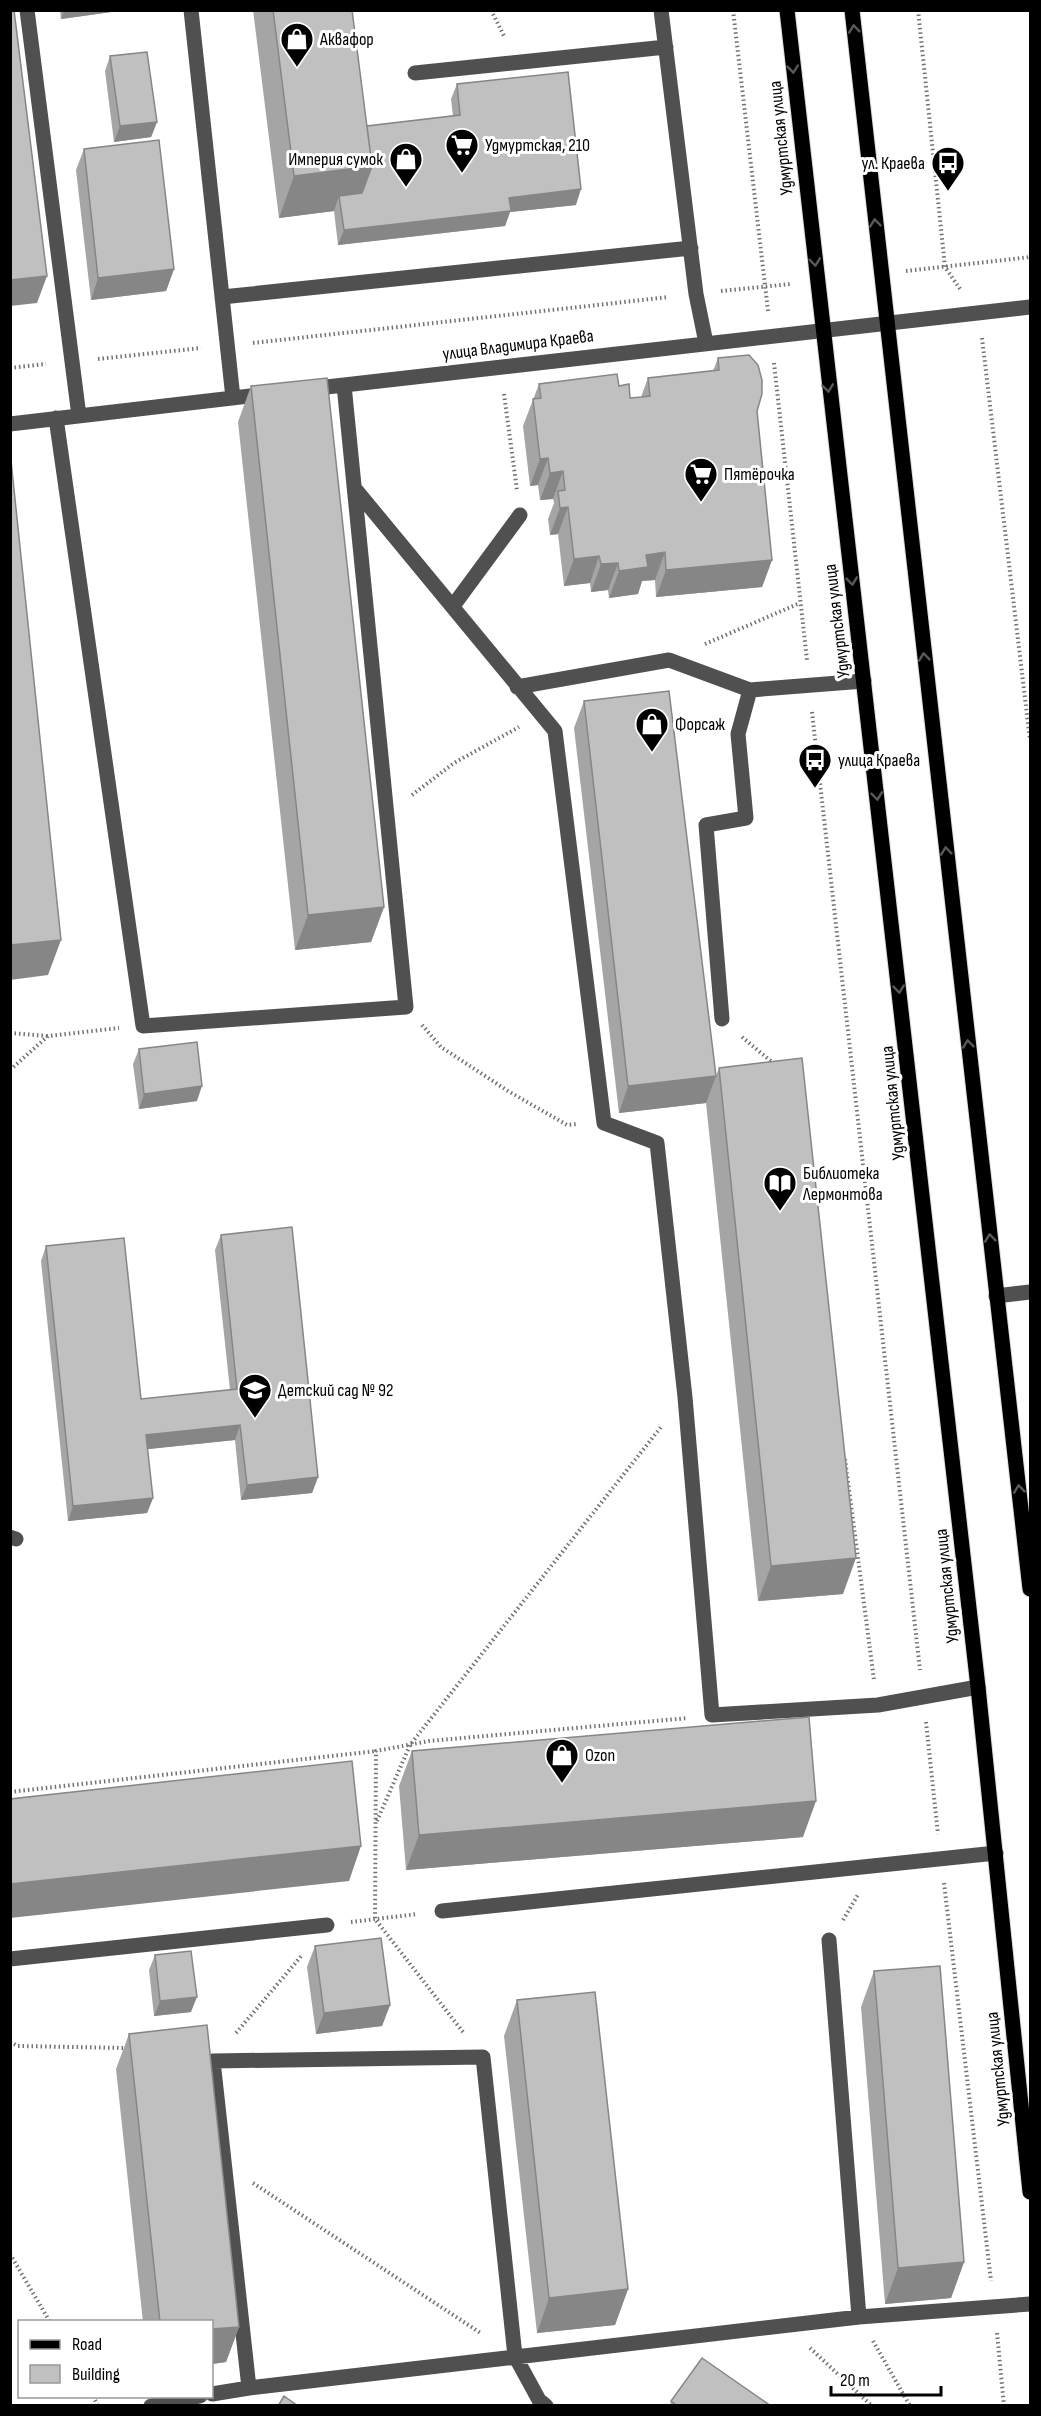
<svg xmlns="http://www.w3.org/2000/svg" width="1041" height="2416" viewBox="0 0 1041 2416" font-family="'Sofia Sans Condensed',sans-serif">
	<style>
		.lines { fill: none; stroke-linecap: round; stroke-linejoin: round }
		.major-casing { stroke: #dbdbdb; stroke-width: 17 }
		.path { stroke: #727272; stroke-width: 4; stroke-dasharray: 1.5 3; stroke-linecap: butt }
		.minor { stroke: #505050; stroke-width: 15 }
		.major { stroke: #000; stroke-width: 15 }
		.wall { fill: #a5a5a5 }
		.shaded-wall { fill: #868686 }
		.building { fill: #c0c0c0; stroke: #868686; stroke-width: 1.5 }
		.oneway { stroke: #595959 }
		.labels { text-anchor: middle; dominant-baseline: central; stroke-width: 6; stroke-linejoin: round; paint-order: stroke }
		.poi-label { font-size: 18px; fill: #000; stroke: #fff; text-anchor: start }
		.street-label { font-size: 18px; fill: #000; stroke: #fff }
	</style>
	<rect width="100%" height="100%" fill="#fff"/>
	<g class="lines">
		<g class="major-casing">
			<path id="major" d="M787,10L978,1687L1030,2192
				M852,10L1030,1589"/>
		</g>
		<path class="path" d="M491,10L505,38
			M733,10L768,311
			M918,10L945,267L960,289
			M906,271L1030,257
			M721,291L791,284
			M982,338L1030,740
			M253,343L669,297
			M98,359L201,348
			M774,363L807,660
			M10,368L46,364
			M504,394L517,490
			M705,644L800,603
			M812,712L920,1670
			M412,795L454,763L519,727
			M422,1025L441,1047L508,1091L567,1125L577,1124
			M10,1033L47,1036
			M742,1037L773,1063
			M10,1070L48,1036L119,1028
			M845,1459L874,1680
			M926,1722L938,1834
			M10,1792L376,1751
			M377,1821L410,1745L661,1427
			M944,1883L991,2281
			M843,1920L859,1893
			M351,1922L418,1914
			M463,2032L375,1919L376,1751L429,1741L688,1718
			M236,2033L303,1954
			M10,2042L18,2046L127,2048
			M253,2183L482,2334
			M10,2254L50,2322
			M997,2333L1004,2406
			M873,2341L910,2406
			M810,2348L872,2406
			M93,2396L98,2406"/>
		<path class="minor" d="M27,10L79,416
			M191,10L233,398
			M661,10L696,294L706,343
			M415,73L666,47
			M222,297L691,248
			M309,389L1030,307
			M56,418L143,1026L406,1007L344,385
			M10,424L267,394
			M356,490L555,731L604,1123L657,1143L685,1397L712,1715L878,1705L978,1687
			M453,606L520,515
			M517,687L669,660L750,690L864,681
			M722,1019L706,825L746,818L738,734L750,690
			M996,1296L1030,1292
			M10,1537L16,1539
			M442,1911L996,1853
			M829,1940L859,2317
			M10,1959L327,1925
			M249,2388L213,2061L483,2057L515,2356L539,2400L546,2406
			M212,2394L249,2388L859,2317L1030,2304
			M151,2406L200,2396"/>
		<use href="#major" class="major"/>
	</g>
	<path class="wall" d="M60,10H126L61,19Z
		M253,10H352L367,126L453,116L451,99L457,84L576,205L510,212L505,226L338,245L334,211L279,218Z
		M110,56L157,122L151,137L114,142L105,71Z
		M84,149L174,269L166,291L91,300L76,170Z
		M718,358L757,411L772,560L762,587L656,597L655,580L642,581L638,594L609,598L608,590L591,592L590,583L564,586L558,534L550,535L548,519L554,503L553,499L540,500L538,485L530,486L523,426L539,384L619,386L630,398L641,397L648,378L713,371Z
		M251,386L384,907L371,942L295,950L238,422Z
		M584,701L716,1076L719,1068L843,1594L758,1601L706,1103L619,1113L574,728Z
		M139,1049L197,1101L139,1109L133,1064Z
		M221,1235L318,1477L312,1493L241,1500L235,1440L147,1449L153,1498L147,1513L68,1521L41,1261L46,1246L141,1399L230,1390L215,1250Z
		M412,1751L803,1837L406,1870L399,1786Z
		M315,1946L390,2005L382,2026L316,2034L307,1967Z
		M155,1955L191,2012L154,2016L149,1970Z
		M874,1971L964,2262L951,2298L885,2304L861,2007Z
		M517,2000L628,2289L615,2325L537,2333L504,2036Z
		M129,2034L239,2327L226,2362L212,2364V2322H143L116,2069Z
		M671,2401L771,2406H670Z"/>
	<path class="shaded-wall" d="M64,10H126L61,19Z
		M157,122L151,137L114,142L120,126Z
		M372,166L357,208L339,196L334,211L279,218L294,176Z
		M581,189L576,205L510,212L505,226L338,245L344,230L509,198Z
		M174,269L166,291L91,300L98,278Z
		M47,276L37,303L10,306V280Z
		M548,458L538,485L530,486L540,459Z
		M563,471L553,499L540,500L550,473Z
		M568,507L558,534L550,535L560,508Z
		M665,552L655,580L642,581L638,594L609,598L619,571L646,555Z
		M599,556L590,583L564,586L574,559Z
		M772,560L762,587L656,597L666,570Z
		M618,563L608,590L591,592L601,564Z
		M384,907L371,942L295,950L308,915Z
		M61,940L48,975L10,980V945Z
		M716,1076L706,1103L619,1113L628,1086Z
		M202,1086L197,1101L139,1109L144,1094Z
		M240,1425L235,1440L140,1450L146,1435Z
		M318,1477L312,1493L241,1500L247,1485Z
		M153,1498L147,1513L68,1521L73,1506Z
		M856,1558L843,1594L758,1601L771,1566Z
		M816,1801L803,1837L406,1870L419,1835Z
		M361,1846L349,1881L10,1918V1884Z
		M197,1997L191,2012L154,2016L160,2001Z
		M390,2005L382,2026L316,2034L324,2013Z
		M964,2262L951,2298L885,2304L898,2268Z
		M628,2289L615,2325L537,2333L549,2298Z
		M239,2327L226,2362L212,2364V2329Z"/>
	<path class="building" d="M10,10H14L47,276L10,280Z
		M273,10H352L372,166L294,176Z
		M147,52L157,122L120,126L110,56Z
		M568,72L581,189L509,198L511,211L344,230L339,196L362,193L372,166L367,126L460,115L457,84Z
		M159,140L174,269L98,278L84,149Z
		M749,355L758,365L762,380V394L757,411L772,560L666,570L665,552L646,555L648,567L619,571L618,563L601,564L599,556L574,559L568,507L560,508L558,491L565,490L563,471L550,473L548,458L540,459L533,399L541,398L539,384L617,374L619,386L629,384L630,398L642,397L650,396L648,378L719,370L718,358Z
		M327,378L384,907L308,915L251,386Z
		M10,451L61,940L10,945Z
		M669,691L716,1076L628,1086L584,701Z
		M197,1042L202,1086L144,1094L139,1049Z
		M802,1058L856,1558L771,1566L719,1068Z
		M292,1227L318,1477L247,1485L240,1425L146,1435L153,1498L73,1506L46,1246L124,1238L141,1399L237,1389L221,1235Z
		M809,1717L816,1801L419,1835L412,1751Z
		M352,1761L361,1846L10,1884V1799Z
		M381,1938L390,2005L324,2013L315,1946Z
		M191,1951L197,1997L160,2001L155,1955Z
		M940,1966L964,2262L898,2268L874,1971Z
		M595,1992L628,2289L549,2298L517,2000Z
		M207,2025L239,2327L212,2329V2322H160L129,2034Z
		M702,2358L771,2406H678L671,2401Z
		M284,2396L298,2406H278Z"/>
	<defs><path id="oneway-chevron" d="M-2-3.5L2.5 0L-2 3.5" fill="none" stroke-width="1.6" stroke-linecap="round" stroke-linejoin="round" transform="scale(1.5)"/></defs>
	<g class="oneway">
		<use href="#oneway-chevron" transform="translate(854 29) rotate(-96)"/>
		<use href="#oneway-chevron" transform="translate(793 69) rotate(84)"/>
		<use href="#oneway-chevron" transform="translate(875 223) rotate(-96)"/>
		<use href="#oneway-chevron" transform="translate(815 262) rotate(83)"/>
		<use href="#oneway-chevron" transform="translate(828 388) rotate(83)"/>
		<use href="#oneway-chevron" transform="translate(852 581) rotate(83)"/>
		<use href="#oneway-chevron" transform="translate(924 657) rotate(-96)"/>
		<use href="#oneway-chevron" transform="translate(877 796) rotate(83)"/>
		<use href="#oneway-chevron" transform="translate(946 851) rotate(-96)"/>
		<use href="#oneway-chevron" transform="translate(899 989) rotate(84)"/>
		<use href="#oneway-chevron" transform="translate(968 1044) rotate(-96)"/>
		<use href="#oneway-chevron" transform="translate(990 1238) rotate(-96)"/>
		<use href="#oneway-chevron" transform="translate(1019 1489) rotate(-97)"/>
	</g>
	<defs>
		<g id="shop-pin" transform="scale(1.725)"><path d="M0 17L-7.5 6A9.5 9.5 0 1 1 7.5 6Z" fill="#000" stroke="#fff"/><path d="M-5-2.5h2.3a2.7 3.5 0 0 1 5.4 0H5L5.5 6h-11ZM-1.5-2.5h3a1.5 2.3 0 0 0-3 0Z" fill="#fff"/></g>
		<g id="supermarket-pin" transform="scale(1.725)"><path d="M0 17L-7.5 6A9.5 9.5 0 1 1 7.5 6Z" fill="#000" stroke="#fff"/><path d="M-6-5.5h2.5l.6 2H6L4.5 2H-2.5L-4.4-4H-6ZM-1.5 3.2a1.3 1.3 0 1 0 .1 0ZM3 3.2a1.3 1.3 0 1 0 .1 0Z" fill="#fff"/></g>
		<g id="bus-pin" transform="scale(1.725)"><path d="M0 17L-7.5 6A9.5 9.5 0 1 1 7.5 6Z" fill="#000" stroke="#fff"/><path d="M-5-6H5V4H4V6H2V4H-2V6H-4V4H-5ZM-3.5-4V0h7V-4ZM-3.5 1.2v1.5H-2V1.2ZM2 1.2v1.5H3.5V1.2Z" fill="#fff"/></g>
		<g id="library-pin" transform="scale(1.725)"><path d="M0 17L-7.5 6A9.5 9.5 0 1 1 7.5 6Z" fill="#000" stroke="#fff"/><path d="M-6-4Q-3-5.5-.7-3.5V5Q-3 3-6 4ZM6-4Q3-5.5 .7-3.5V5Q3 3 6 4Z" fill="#fff"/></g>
		<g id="school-pin" transform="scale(1.725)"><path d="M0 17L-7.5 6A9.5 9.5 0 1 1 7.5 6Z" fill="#000" stroke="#fff"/><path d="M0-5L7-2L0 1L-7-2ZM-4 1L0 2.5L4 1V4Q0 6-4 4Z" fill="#fff"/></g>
	</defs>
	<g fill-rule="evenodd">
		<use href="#shop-pin" x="297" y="39"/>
		<use href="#supermarket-pin" x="462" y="145"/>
		<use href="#shop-pin" x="406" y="159"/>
		<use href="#bus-pin" x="948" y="163"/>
		<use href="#supermarket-pin" x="701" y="474"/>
		<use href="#shop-pin" x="652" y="724"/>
		<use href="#bus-pin" x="815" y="760"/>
		<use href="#library-pin" x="780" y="1183"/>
		<use href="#school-pin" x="255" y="1390"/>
		<use href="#shop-pin" x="562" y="1755"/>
	</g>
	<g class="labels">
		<g class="poi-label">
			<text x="320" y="39">Аквафор</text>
			<text x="485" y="145">Удмуртская, 210</text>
			<text x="383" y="159" text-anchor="end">Империя сумок</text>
			<text x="925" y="163" text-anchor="end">ул. Краева</text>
			<text x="724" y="474">Пятёрочка</text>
			<text x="675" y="724">Форсаж</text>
			<text x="838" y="760">улица Краева</text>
			<text x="803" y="1173">Библиотека<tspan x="803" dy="21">Лермонтова</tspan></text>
			<text x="278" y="1390">Детский сад № 92</text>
			<text x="585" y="1755">Ozon</text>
		</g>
		<g class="street-label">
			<text transform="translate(781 138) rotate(-96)">Удмуртская улица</text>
			<text transform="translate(518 345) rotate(-7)">улица Владимира Краева</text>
			<text transform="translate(837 621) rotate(-97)">Удмуртская улица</text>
			<text transform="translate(893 1103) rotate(-96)">Удмуртская улица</text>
			<text transform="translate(947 1586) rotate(-96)">Удмуртская улица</text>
			<text transform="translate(998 2069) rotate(-96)">Удмуртская улица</text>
		</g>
	</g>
	<rect width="1041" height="2416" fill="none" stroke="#000000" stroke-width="24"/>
	<rect x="18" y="2320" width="195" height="78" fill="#ffffff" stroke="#999999" stroke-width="1.5"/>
	<rect x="30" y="2340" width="30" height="9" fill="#000000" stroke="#999999" stroke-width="1.5"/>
	<text x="72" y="2350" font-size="18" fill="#000000">Road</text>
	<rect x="30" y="2365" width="30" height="18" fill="#c0c0c0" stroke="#999999" stroke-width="1.5"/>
	<text x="72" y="2380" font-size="18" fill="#000000">Building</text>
	<path d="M831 2386v9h110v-9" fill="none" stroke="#000000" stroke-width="3"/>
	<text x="840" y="2386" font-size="18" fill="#000000" stroke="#ffffff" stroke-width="4.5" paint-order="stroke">20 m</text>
</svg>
